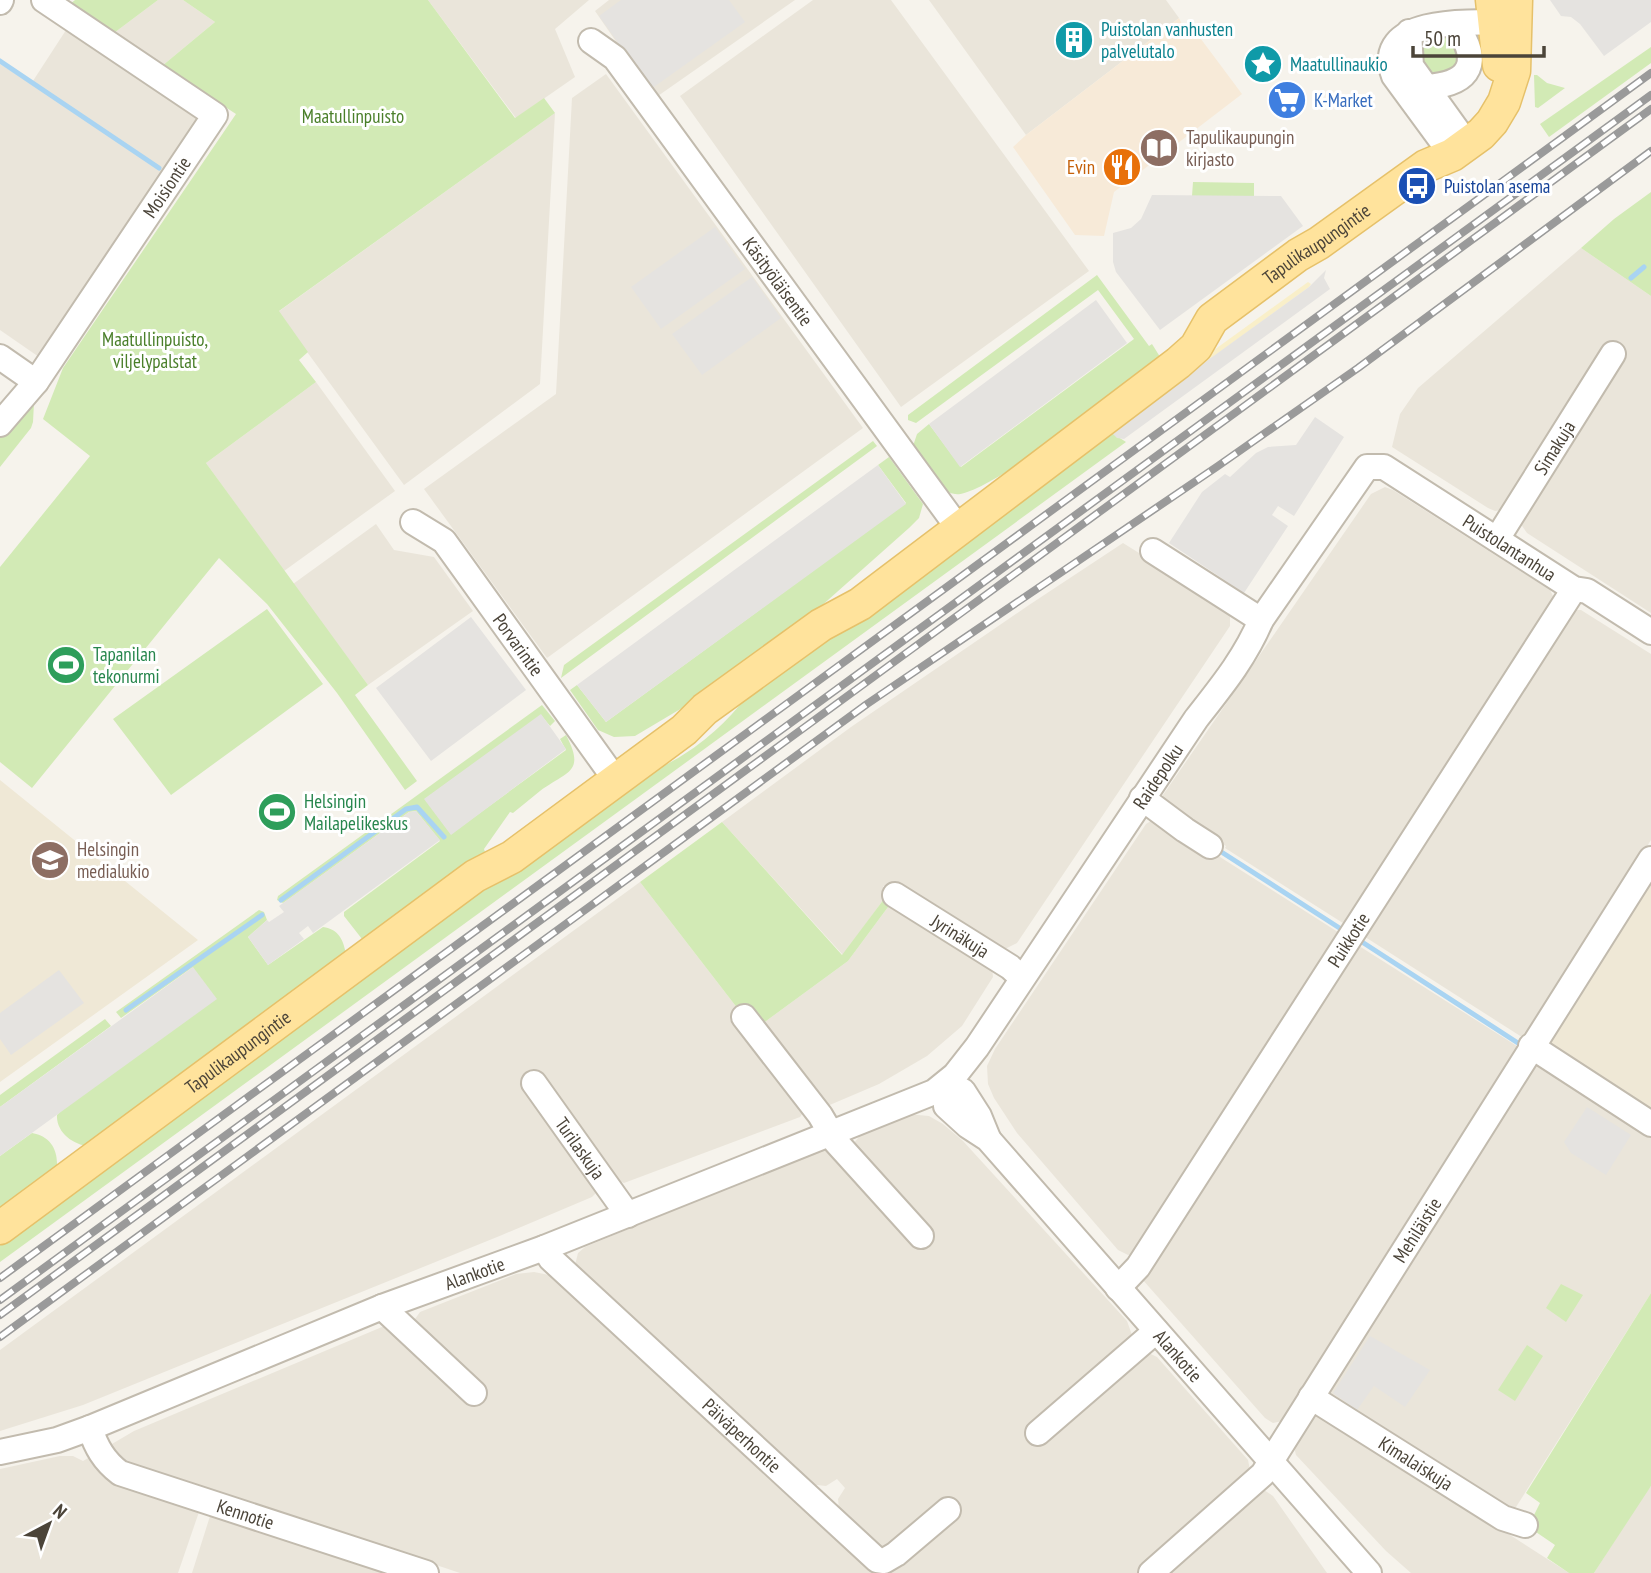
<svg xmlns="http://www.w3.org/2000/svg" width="1651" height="1573" viewBox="0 0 1651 1573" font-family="'PT Sans Narrow',sans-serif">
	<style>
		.residential { fill: #eae5da }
		.commercial { fill: #f7ead8 }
		.education { fill: #efe8d6 }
		.green { fill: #d2eab5 }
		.sand { fill: #f9efc9 }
		.parking { fill: #e5e3e0 }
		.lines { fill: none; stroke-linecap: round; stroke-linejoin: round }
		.stream { stroke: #a9d4f2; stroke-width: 5 }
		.minor-casing { stroke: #c2bbae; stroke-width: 28 }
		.major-casing { stroke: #e6c16a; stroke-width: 35 }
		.minor { stroke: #fff; stroke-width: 24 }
		.major { stroke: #ffe39c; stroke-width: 32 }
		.rail-casing { stroke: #9a9a9a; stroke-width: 8 }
		.rail { stroke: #fff; stroke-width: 5; stroke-dasharray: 16; stroke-linecap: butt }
		.labels { text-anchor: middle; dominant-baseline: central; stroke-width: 6; stroke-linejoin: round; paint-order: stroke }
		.culture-label { font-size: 19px; fill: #0d838f; stroke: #fff; text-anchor: start }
		.shop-label { font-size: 19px; fill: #366cbe; stroke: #fff; text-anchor: start }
		.park-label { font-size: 19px; fill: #4a7f2a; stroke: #fff }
		.education-label { font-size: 19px; fill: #785e54; stroke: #fff; text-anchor: start }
		.food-label { font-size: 19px; fill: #c56008; stroke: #fff; text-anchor: end }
		.street-label { font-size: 19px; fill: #4b4439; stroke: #fff }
		.transit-label { font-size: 19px; fill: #164399; stroke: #fff; text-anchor: start }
		.leisure-label { font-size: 19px; fill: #27864d; stroke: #fff; text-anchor: start }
	</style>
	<rect width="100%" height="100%" fill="#f6f3ec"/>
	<path class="residential" d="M158,0H183L215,22L162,66L114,33Z
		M428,0H589L555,29L575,77L516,118Z
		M609,0H795L655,98L595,11Z
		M813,0H891L1089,271L901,407L680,96Z
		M929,0H1166L1179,18L1026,135Z
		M68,27L196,113L198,125L39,357L0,330V64L31,84Z
		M606,74L863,428L547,658L424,489L556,394L572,98Z
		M555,113L540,384L404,485L278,312Z
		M1581,248L1651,296V613L1527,533L1520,523L1502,510L1495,511L1488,508L1392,447L1400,414L1418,388Z
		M316,382L395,491L284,571L206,463Z
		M1385,487L1393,490L1550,590L1555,600L1346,925L1225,848L1226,846L1203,833L1163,799V795L1371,494Z
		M376,524L394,550L434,557L473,611L368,685L293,584Z
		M1123,543L1224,606L1230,612V626L1017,943L1003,950L894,884L883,886L884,899L843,955L722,822L851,727L1029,605Z
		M1575,610H1581L1651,654V840L1525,1039L1362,935Z
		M1154,819L1220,857L1341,934L1135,1253L1128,1255L1118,1250L1017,1133L994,1098L988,1084L987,1066L995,1049L1146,824Z
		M640,882L738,1009L806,1109L800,1117L624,1183L617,1180L595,1184L596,1193L592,1197L502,1235L83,1405L0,1431V1350Z
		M891,903L992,968L993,977L962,1026L927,1056L879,1084L825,1107L762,1024L848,961Z
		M1356,944L1520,1048L1286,1417L1282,1421L1273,1423L1265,1418L1142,1279Z
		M1534,1066H1542L1651,1134V1293L1516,1507L1512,1511L1329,1397L1328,1390Z
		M907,1114L929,1116L943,1124L963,1141L1127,1321L1132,1335L1128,1343L1157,1357L1248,1460L1250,1470L1247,1476L1137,1573H892V1564L885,1552L839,1509L838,1499L845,1488L837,1479L826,1486L808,1484L575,1265L578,1253L585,1247L820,1150L834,1151L853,1144L863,1132Z
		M534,1272L549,1275L564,1284L877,1570L873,1573H460L141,1466L200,1509L178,1573H0V1469L60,1456H73L83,1461L134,1431L382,1327L415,1329V1319L420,1312L516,1274Z
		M1313,1414H1322L1569,1573H1411L1386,1551L1296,1455L1293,1443Z
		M1651,1486V1573H1594L1644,1495Z
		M1264,1490L1273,1496L1327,1573H1165L1255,1492Z
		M211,1513L391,1573H192Z"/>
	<path class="commercial" d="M1179,18L1182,24L1195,31L1242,94L1114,192L1104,236L1075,235L1013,147L1026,135Z"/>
	<path class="education" d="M0,780L198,940L0,1082Z
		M1651,877V1116L1552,1052L1548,1041Z"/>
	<path class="green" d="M75,0H158L114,33L70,4Z
		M183,0H428L515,118L544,98L555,113L279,311L308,352L299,360L316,382L206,463L368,685L355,695L417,781L405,790L337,693L267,604L219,558L32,788L0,762V567L90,456L43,419L63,368L236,114L162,66L215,22Z
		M1446,35L1459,44L1457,69L1435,75L1422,63V49L1431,38Z
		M1651,47V63L1549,137L1540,124Z
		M1537,75L1547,83L1565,88L1538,108L1535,107L1534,75Z
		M1193,182L1254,183V196H1192Z
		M1651,192V296L1581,248L1614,219Z
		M1097,275L1149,346L1152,344L1162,360C1132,382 984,499 955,494C935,491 923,464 912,449L917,434L929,424L961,467L1134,339L1098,290L916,423L908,420V415Z
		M29,400L34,403L33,422L31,428L0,467V436Z
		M1109,431L1126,442L0,1262V1239L629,777C672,770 717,734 743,701Z
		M873,441L877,446L561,678L564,665Z
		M889,457L923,504L919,518L909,528L792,632L714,689L635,736L614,737L598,730L570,690L577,685L606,722L906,503L878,465Z
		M267,609L323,684L171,795L113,719Z
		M542,705L555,721L550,726L541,715L425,799L451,834L566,750L560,739L566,735C586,773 567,771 540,791C531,798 522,806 513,813L510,812L484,849L485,852L474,864L373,941L362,939L344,916V912L440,841L416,811L409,812L292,897L283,903L277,900L278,896Z
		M722,822L842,955L884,899L891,903L848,961L762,1024L738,1009L640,882Z
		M259,910L264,912L267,920L248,937L268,965L323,927C339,929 344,941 346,955L89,1146C73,1145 56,1132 57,1115L193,967L121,1018L116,1012Z
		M105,1019L111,1026L0,1107V1095Z
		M32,1133C50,1136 58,1149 57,1167L0,1215V1156Z
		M1561,1284L1583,1295L1566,1322L1546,1308Z
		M1651,1293V1486L1594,1573H1569L1547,1558L1555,1545L1533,1530L1532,1519L1540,1503L1526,1493Z
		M1527,1345L1543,1356L1515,1401L1498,1390Z"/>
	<path class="sand" d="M1308,282L1311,284L1309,287L1129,418L1170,382Z"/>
	<path class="parking" d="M621,0H729L745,22L651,89L599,16Z
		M1550,0H1651V22L1604,56L1580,24L1571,17L1561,16Z
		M1152,195L1281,196L1303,226L1160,330L1116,272L1113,262V233L1131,228L1141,219Z
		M715,227L745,269L661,329L631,287Z
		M1326,270L1324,278L1330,289L1124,439L1117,438L1110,431L1309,287Z
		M752,277L781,318L702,375L672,334Z
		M1096,300L1127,343L960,467L929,424Z
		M1315,417L1344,437L1294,516L1278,506L1272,515L1288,526L1244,593L1169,543L1202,492L1225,474L1230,477L1256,453L1268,447L1296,445Z
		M878,465L906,504L606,722L577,685Z
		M471,617L526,690L431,761L376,688Z
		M541,714L566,749L451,835L424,799Z
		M416,811L440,840L313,933L308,926L299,933L304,939L268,965L248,937L267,920L269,922L284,912L279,906L409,812Z
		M193,967L217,999L0,1156V1107Z
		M59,970L84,1003L11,1055L0,1039V1013Z
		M1587,1107L1631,1135L1606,1175L1571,1153L1564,1142Z
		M1370,1336L1430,1370L1405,1407L1374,1386L1357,1410L1333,1393Z"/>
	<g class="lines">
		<path class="stream" d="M0,61L159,168
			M1631,278L1644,267
			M1223,853L1341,929
			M281,900L406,809L417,807L444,837
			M1359,940L1521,1045
			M126,1010L262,915"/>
		<g class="minor-casing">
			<g id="minor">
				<path d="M0,2L1,0"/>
				<path d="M1409,32L1411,66L1467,144"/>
				<path id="s1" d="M591,41L615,58L959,529"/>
				<path d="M1426,87C1472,84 1482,61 1455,24"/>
				<path d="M1452,155L1394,76C1371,15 1476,22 1511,23"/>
				<path d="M0,357L36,382"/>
				<path id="s2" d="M0,424L36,382L215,115L44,0"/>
				<path id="s3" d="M413,522L444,541L615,779"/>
				<path id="s4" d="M1497,539L1613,354"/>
				<path d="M1153,551L1261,620"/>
				<path d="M1142,798L1185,830L1210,846"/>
				<path id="s5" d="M895,895L1010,967L1022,978"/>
				<path d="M744,1017L820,1115L836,1142L921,1236"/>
				<path d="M1531,1046L1651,1124"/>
				<path id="s6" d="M534,1083L628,1215"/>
				<path id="s7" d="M945,1084L946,1106L968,1126L988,1139L1369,1573"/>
				<path d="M945,1084L963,1091L979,1116L988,1138"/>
				<path id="s8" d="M544,1248L551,1259L877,1560L884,1561L896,1554L948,1510"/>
				<path id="s9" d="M1118,1288L1138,1267L1574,589"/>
				<path d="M382,1307L474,1393"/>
				<path id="s10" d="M1311,1397L1503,1518L1525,1525"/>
				<path id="s11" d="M90,1428C96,1447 104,1461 120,1473L426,1573"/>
				<path d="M1038,1433L1156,1331"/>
				<path id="s12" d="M0,1452L57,1440L90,1428L382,1307L544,1248L934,1092L955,1075L977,1047L1196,719C1221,687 1245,658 1261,620L1367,467H1384L1574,589L1587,591L1651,632"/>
				<path id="s13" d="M1151,1573L1263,1474L1651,859"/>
			</g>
		</g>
		<g class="major-casing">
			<g id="major">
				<path d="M1492,0L1499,65"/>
				<path id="s14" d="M0,1228L475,876L512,857L684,730L705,709L821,625L860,604L881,588L1178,363L1196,347L1212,319L1298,255L1319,243L1426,166L1452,155L1481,134L1492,122L1504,102L1514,71L1516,0"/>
			</g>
		</g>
		<use href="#minor" class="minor"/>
		<use href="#major" class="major"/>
		<g class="rail-casing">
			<path id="rail" d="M0,1278L1651,73
				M0,1300L1651,95
				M0,1315L1651,109
				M0,1337L867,704L1218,466L1358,368L1651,151"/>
		</g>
		<use href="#rail" class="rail"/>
	</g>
	<defs>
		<g id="building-disc" transform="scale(2.0125)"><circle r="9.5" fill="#0f9aa8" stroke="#fff"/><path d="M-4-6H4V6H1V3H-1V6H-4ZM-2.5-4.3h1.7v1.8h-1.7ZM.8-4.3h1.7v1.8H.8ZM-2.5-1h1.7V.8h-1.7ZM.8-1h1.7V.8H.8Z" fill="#fff"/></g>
		<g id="sight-disc" transform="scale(2.0125)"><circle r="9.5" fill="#0f9aa8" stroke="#fff"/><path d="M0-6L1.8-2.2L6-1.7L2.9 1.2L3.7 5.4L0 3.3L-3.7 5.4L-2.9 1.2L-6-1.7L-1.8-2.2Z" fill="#fff"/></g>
		<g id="supermarket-disc" transform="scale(2.0125)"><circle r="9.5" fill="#3f7fe0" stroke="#fff"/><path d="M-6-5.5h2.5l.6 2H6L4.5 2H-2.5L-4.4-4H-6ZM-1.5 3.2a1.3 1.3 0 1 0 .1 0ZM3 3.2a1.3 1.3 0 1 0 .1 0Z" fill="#fff"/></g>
		<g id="library-disc" transform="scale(2.0125)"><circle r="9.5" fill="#8d6e63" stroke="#fff"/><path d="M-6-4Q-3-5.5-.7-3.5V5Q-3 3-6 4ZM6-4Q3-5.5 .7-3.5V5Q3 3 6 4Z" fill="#fff"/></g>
		<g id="restaurant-disc" transform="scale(2.0125)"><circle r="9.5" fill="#e8710a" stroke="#fff"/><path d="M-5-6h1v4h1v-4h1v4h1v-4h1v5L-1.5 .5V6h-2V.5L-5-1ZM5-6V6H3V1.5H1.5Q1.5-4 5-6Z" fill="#fff"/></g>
		<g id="bus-disc" transform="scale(2.0125)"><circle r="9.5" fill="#1a4fb4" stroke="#fff"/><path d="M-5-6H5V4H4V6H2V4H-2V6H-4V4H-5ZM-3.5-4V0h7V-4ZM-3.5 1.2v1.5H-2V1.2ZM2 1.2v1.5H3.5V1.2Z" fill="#fff"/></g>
		<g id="stadium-disc" transform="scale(2.0125)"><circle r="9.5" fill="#2e9e5b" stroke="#fff"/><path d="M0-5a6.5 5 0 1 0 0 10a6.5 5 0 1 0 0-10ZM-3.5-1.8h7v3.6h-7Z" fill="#fff"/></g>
		<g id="school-disc" transform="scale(2.0125)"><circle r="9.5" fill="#8d6e63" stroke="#fff"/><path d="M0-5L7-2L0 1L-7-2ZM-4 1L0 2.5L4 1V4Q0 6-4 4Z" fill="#fff"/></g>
	</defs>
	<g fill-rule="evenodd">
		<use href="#building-disc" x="1074" y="40"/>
		<use href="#sight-disc" x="1263" y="64"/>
		<use href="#supermarket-disc" x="1287" y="100"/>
		<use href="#library-disc" x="1159" y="148"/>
		<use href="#restaurant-disc" x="1122" y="167"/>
		<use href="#bus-disc" x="1417" y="186"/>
		<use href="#stadium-disc" x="66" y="665"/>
		<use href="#stadium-disc" x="277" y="812"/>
		<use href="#school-disc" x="50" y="860"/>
	</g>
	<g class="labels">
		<g class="culture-label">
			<text x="1101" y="29">Puistolan vanhusten<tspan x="1101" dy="22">palvelutalo</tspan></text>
			<text x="1290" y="64">Maatullinaukio</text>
		</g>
		<g class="shop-label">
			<text x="1314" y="100">K-Market</text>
		</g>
		<g class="park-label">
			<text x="353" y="116">Maatullinpuisto</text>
			<text x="155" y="339">Maatullinpuisto,<tspan x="155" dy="22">viljelypalstat</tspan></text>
		</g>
		<g class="education-label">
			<text x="1186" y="137">Tapulikaupungin<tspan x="1186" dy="22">kirjasto</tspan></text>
			<text x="77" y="849">Helsingin<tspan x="77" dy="22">medialukio</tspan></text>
		</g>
		<g class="food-label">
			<text x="1095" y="167">Evin</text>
		</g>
		<g class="street-label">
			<text stroke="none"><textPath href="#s2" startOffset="290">Moisiontie</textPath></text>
			<text stroke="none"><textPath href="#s14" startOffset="1648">Tapulikaupungintie</textPath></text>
			<text stroke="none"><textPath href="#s1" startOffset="306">Käsityöläisentie</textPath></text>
			<text stroke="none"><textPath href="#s4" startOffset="108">Simakuja</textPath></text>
			<text stroke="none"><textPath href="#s12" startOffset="1930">Puistolantanhua</textPath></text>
			<text stroke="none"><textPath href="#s3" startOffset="164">Porvarintie</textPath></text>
			<text stroke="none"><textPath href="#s12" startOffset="1390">Raidepolku</textPath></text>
			<text stroke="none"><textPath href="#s5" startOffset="77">Jyrinäkuja</textPath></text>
			<text stroke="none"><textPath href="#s9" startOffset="418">Puikkotie</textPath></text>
			<text stroke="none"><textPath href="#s14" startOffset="296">Tapulikaupungintie</textPath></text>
			<text stroke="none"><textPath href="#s6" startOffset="80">Turilaskuja</textPath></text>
			<text stroke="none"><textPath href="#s13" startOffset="438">Mehiläistie</textPath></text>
			<text stroke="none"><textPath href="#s12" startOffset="508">Alankotie</textPath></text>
			<text stroke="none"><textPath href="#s7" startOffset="364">Alankotie</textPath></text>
			<text stroke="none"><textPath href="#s8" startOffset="273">Päiväperhontie</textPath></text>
			<text stroke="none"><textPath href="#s10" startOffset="124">Kimalaiskuja</textPath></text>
			<text stroke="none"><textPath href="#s11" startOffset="187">Kennotie</textPath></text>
		</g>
		<g class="transit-label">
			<text x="1444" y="186">Puistolan asema</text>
		</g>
		<g class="leisure-label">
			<text x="93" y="654">Tapanilan<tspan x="93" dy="22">tekonurmi</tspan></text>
			<text x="304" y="801">Helsingin<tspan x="304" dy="22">Mailapelikeskus</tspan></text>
		</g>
	</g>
	<g transform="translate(49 1524) rotate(41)" stroke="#ffffff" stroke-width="5" paint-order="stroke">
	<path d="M0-5L12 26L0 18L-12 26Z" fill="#4b4439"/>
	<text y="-10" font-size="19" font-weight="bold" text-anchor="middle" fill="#4b4439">N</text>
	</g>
	<path d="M1413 46v10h131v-10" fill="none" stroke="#4b4439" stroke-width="3.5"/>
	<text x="1424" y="46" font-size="21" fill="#4b4439" stroke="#ffffff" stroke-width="5" paint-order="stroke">50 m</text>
</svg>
